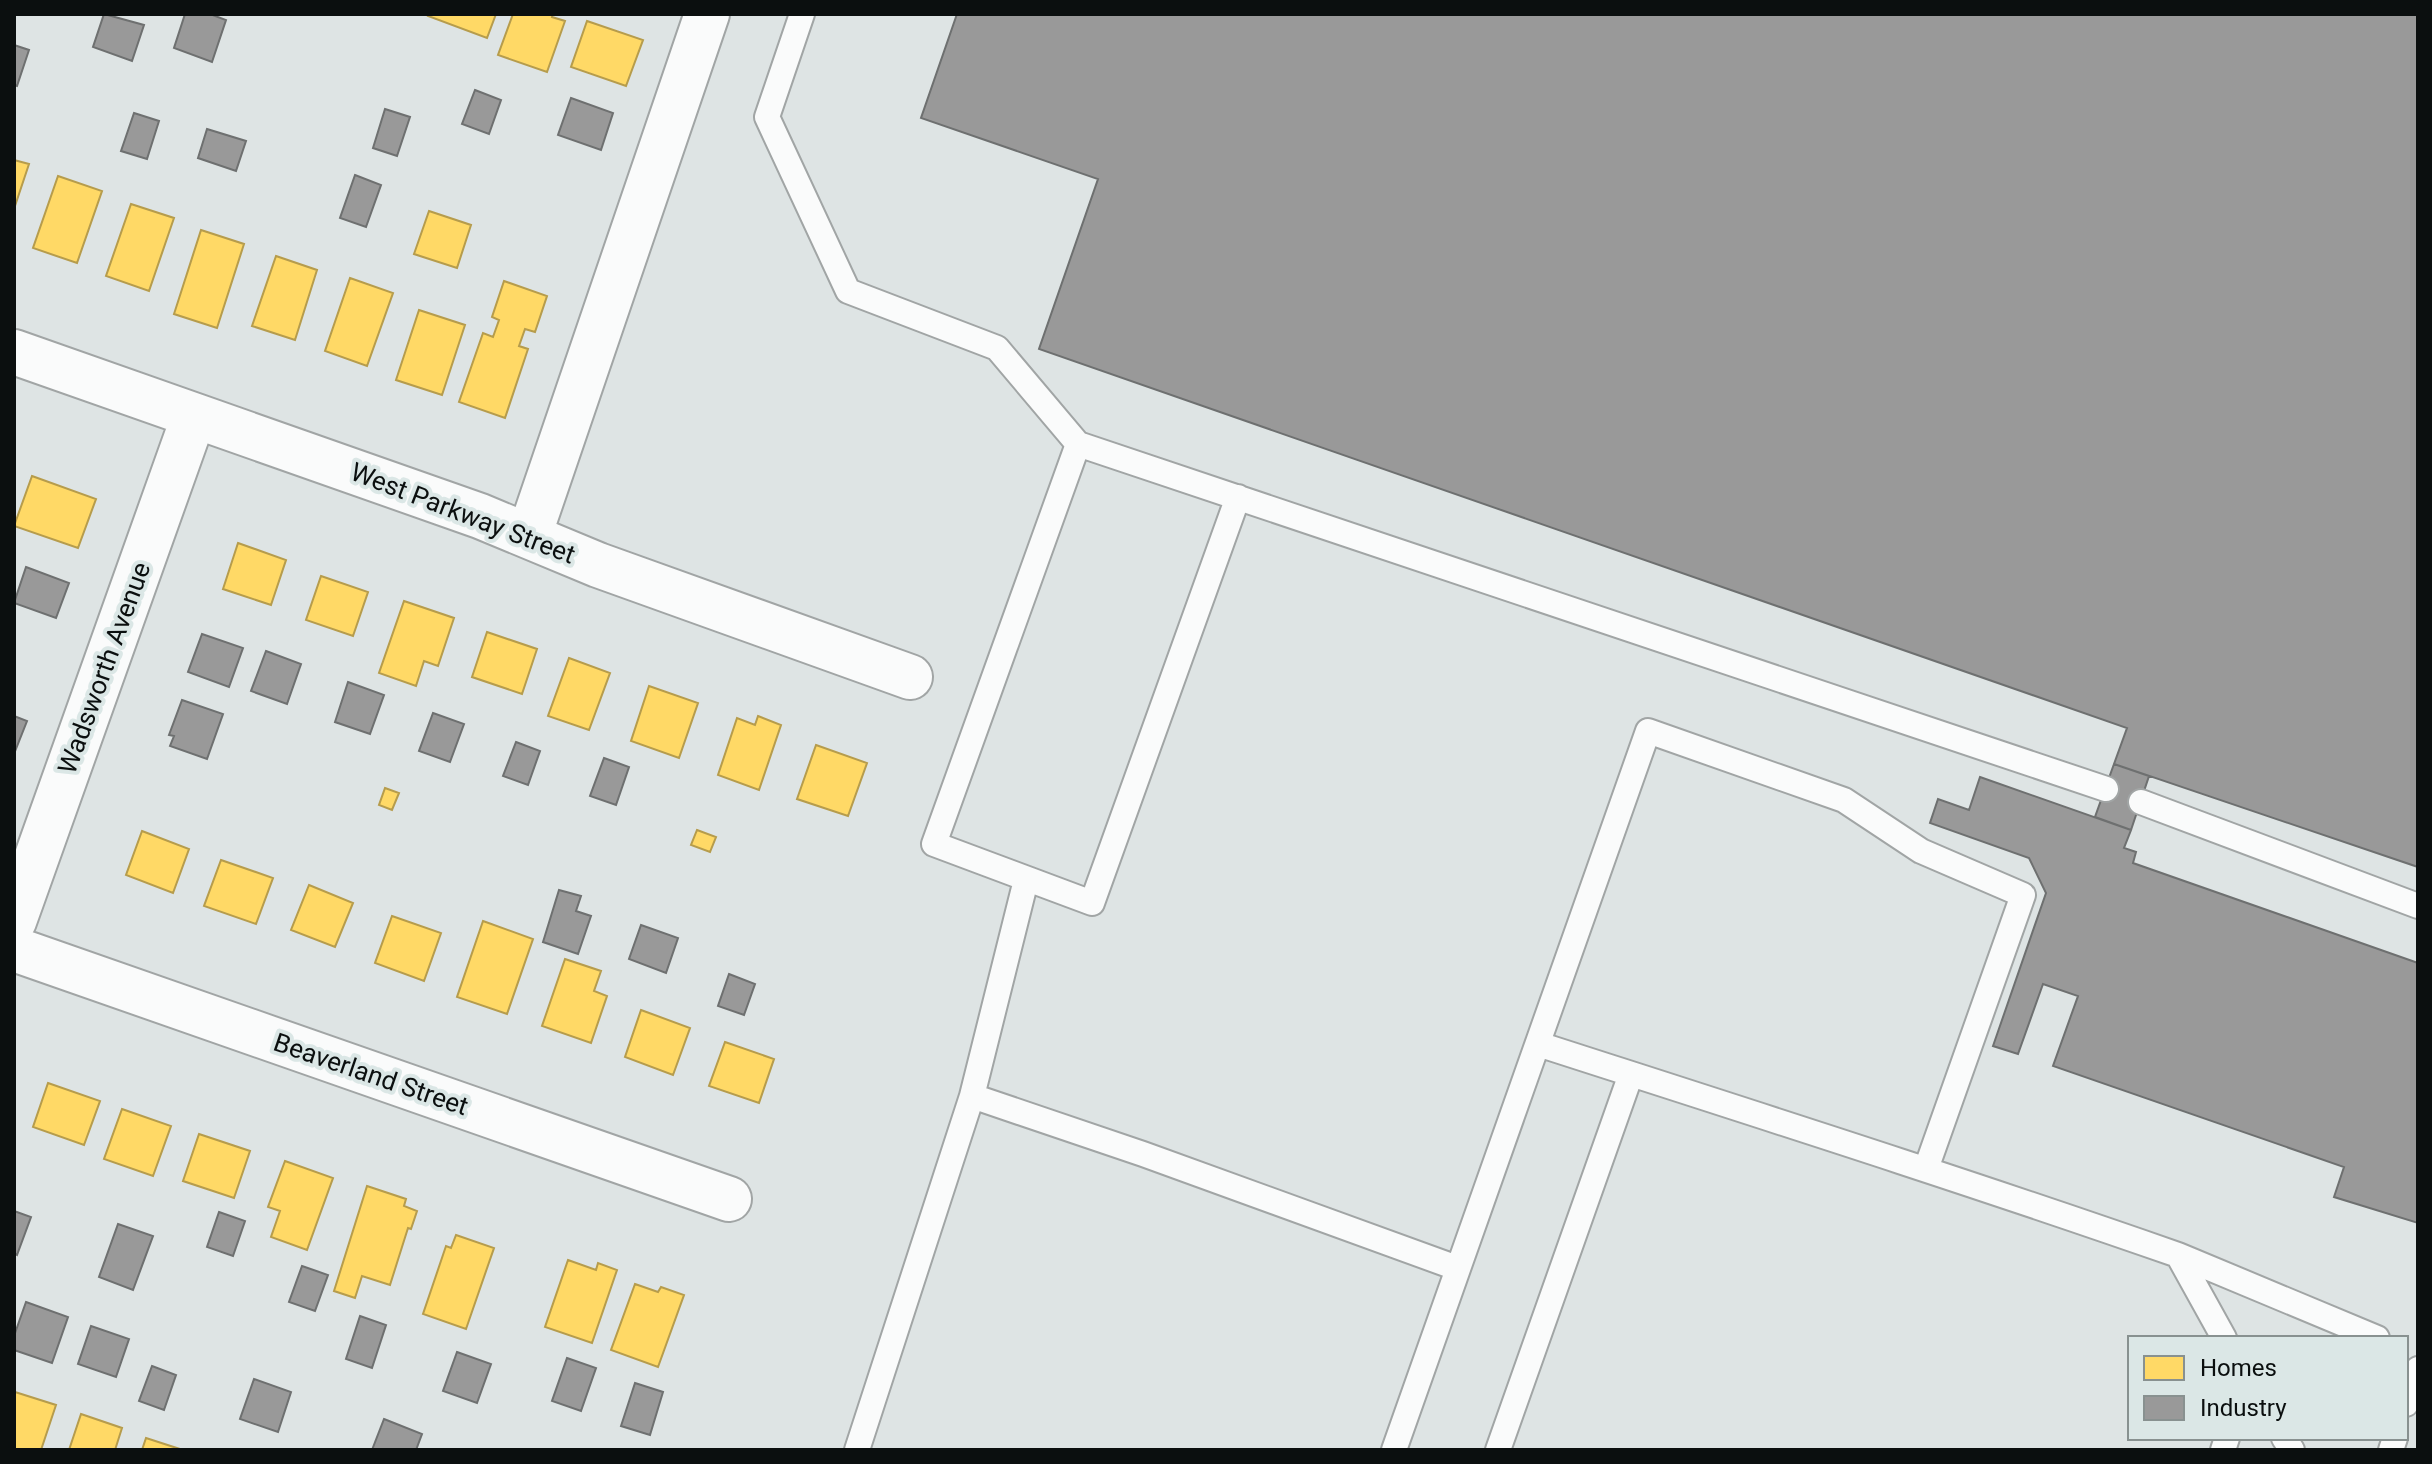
<svg xmlns="http://www.w3.org/2000/svg" width="2432" height="1464" viewBox="0 0 2432 1464" font-family="Roboto,sans-serif">
	<style>
		.homes { fill: #ffd966; stroke: #b69c4c; stroke-width: 2 }
		.industry { fill: #999; stroke: #6e7070; stroke-width: 2 }
		.lines { fill: none; stroke-linecap: round; stroke-linejoin: round }
		.service-casing { stroke: #a1a5a5; stroke-width: 28 }
		.minor-casing { stroke: #a1a5a5; stroke-width: 48 }
		.service { stroke: #fafbfb; stroke-width: 24 }
		.minor { stroke: #fafbfb; stroke-width: 44 }
		.labels { text-anchor: middle; dominant-baseline: central; stroke-width: 8; stroke-linejoin: round; paint-order: stroke }
		.street-label { font-size: 26px; fill: #0b0f0f; stroke: #dbe7e6 }
	</style>
	<rect width="100%" height="100%" fill="#dee4e4"/>
	<path class="homes" d="M429,14H496L487,38L428,16Z
		M513,14H553L552,17L565,21L547,72L498,55Z
		M587,21L643,40L626,86L571,67Z
		M14,160L29,164L14,209Z
		M58,176L102,191L77,263L33,248Z
		M131,204L174,218L149,291L106,276Z
		M429,211L471,225L457,268L414,254Z
		M201,230L244,244L217,328L174,314Z
		M276,256L317,270L295,340L252,326Z
		M350,278L393,293L367,366L325,351Z
		M504,281L547,296L535,332L525,329L519,346L528,349L505,418L459,402L483,333L493,337L499,320L492,317Z
		M419,310L465,325L442,395L396,380Z
		M32,476L96,499L78,548L14,526Z
		M238,543L286,560L271,605L223,589Z
		M321,576L368,592L353,636L306,620Z
		M404,601L454,618L438,666L424,661L416,686L379,673Z
		M487,632L537,649L522,694L472,677Z
		M569,658L610,673L589,730L548,716Z
		M649,686L698,703L679,758L631,741Z
		M758,716L781,725L759,790L718,775L737,718L755,725Z
		M816,745L867,763L848,816L797,799Z
		M385,788L399,793L392,810L379,805Z
		M697,830L716,837L710,852L691,845Z
		M142,831L189,849L173,893L126,875Z
		M221,860L273,878L256,924L204,906Z
		M309,885L353,903L335,947L291,930Z
		M392,916L441,933L424,981L375,963Z
		M483,921L533,939L507,1014L457,997Z
		M565,959L601,971L594,991L607,996L591,1043L542,1026Z
		M641,1010L690,1028L673,1075L625,1057Z
		M725,1042L774,1059L759,1103L709,1086Z
		M48,1083L100,1101L84,1145L33,1127Z
		M122,1109L171,1126L153,1176L104,1159Z
		M199,1134L250,1151L234,1198L183,1181Z
		M285,1161L333,1178L307,1250L271,1237L280,1211L268,1207Z
		M367,1186L406,1199L404,1206L417,1211L411,1229L408,1228L390,1285L362,1276L355,1298L334,1291Z
		M456,1235L494,1248L466,1329L423,1314L446,1246L451,1248Z
		M568,1260L596,1270L598,1263L617,1270L592,1343L545,1327Z
		M635,1284L658,1292L661,1287L684,1295L658,1367L611,1350Z
		M15,1392L56,1405L41,1450H14Z
		M81,1414L122,1428L115,1450H69Z
		M146,1438L183,1450H142Z"/>
	<path class="industry" d="M104,14L144,25L132,61L93,47Z
		M185,14H210L226,20L212,62L174,48Z
		M957,14H2418V867L2114,764L2127,728L1039,349L1098,179L921,118Z
		M14,45L29,50L17,86L14,85Z
		M475,90L501,100L489,134L462,124Z
		M571,98L613,113L601,150L558,135Z
		M385,109L410,117L397,156L373,148Z
		M134,113L159,121L147,159L121,151Z
		M207,129L246,141L236,171L198,158Z
		M355,175L381,185L366,227L340,218Z
		M26,567L69,583L56,618L14,603Z
		M202,634L243,648L229,687L188,672Z
		M266,651L301,664L287,704L251,691Z
		M348,682L384,695L370,734L335,722Z
		M182,700L223,714L207,759L170,746L174,736L169,735Z
		M433,713L464,724L450,762L419,751Z
		M14,716L27,721L14,754Z
		M516,742L540,751L528,785L503,776Z
		M604,758L629,767L616,805L590,796Z
		M2114,764L2149,776L2131,830L2095,817Z
		M1980,777L2131,830L2124,848L2136,852L2133,863L2418,963V1223L2334,1197L2344,1167L2053,1066L2078,996L2043,984L2018,1054L1993,1046L2046,893L2029,858L1930,823L1938,799L1969,810Z
		M559,890L581,896L576,911L591,916L578,954L543,942Z
		M641,925L678,938L666,973L629,959Z
		M729,974L755,984L744,1015L718,1006Z
		M14,1211L31,1217L17,1255L14,1253Z
		M219,1212L245,1221L233,1256L207,1247Z
		M118,1224L153,1236L133,1290L99,1277Z
		M302,1266L328,1275L315,1311L289,1302Z
		M26,1302L68,1317L52,1363L14,1350V1336Z
		M360,1316L386,1325L372,1368L346,1359Z
		M91,1326L129,1339L116,1377L78,1364Z
		M457,1352L491,1364L477,1403L443,1391Z
		M567,1358L596,1368L581,1411L552,1401Z
		M152,1366L176,1375L164,1410L139,1401Z
		M254,1379L291,1392L278,1432L240,1419Z
		M635,1383L663,1392L650,1435L621,1426Z
		M384,1419L422,1434L416,1450H372Z"/>
	<g class="lines">
		<g class="service-casing">
			<path id="service" d="M802,14L767,117L848,291L997,348L1078,444L2106,789
				M1078,444L934,844L1092,903L1238,497
				M2141,802L2418,906
				M1538,1044C1752,1113 1966,1181 2178,1255L2224,1338
				M972,1096L1026,880
				M2178,1255L2377,1338
				M2406,1404L2418,1369
				M2284,1438L2292,1450
				M857,1450L972,1096L1143,1154L1457,1268
				M1394,1450L1648,731L1844,800L1921,851L2023,895L1926,1169
				M1498,1450L1631,1074
				M2223,1450L2227,1438
				M2391,1450L2395,1438"/>
		</g>
		<g class="minor-casing">
			<path id="minor" d="M14,352L480,516L598,565L910,677
				M529,536L707,14
				M14,921L194,416
				M14,949L729,1199"/>
		</g>
		<use href="#service" class="service"/>
		<use href="#minor" class="minor"/>
	</g>
	<g class="labels">
		<g class="street-label">
			<text transform="translate(463 513) rotate(21)">West Parkway Street</text>
			<text transform="translate(104 668) rotate(-70)">Wadsworth Avenue</text>
			<text transform="translate(371 1074) rotate(19)">Beaverland Street</text>
		</g>
	</g>
	<rect width="2432" height="1464" fill="none" stroke="#0b0f0f" stroke-width="32"/>
	<rect x="2128" y="1336" width="280" height="104" fill="#dbe7e6" stroke="#889190" stroke-width="2"/>
	<rect x="2144" y="1356" width="40" height="24" fill="#ffd966" stroke="#889190" stroke-width="2"/>
	<text x="2200" y="1376" font-size="24" fill="#0b0f0f">Homes</text>
	<rect x="2144" y="1396" width="40" height="24" fill="#999999" stroke="#889190" stroke-width="2"/>
	<text x="2200" y="1416" font-size="24" fill="#0b0f0f">Industry</text>
</svg>
